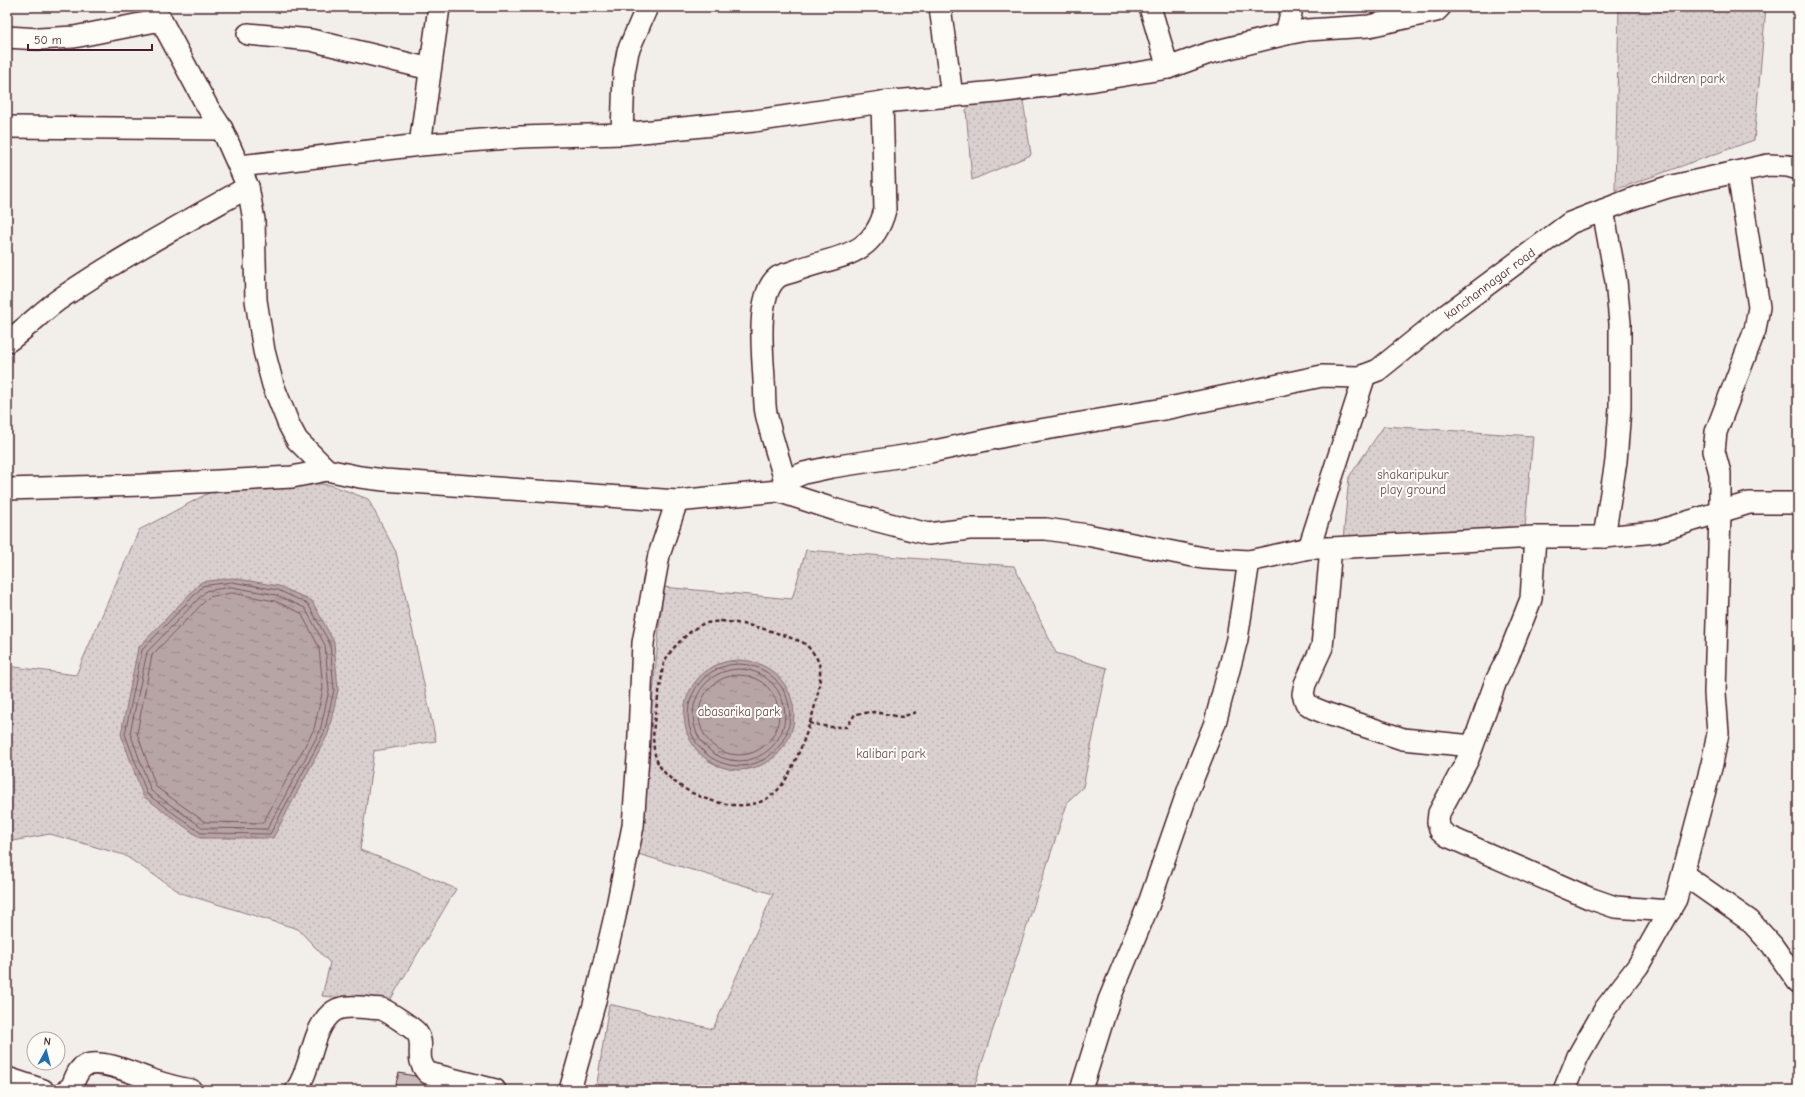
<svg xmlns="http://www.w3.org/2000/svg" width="1805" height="1097" font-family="'Comic Neue',sans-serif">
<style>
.park{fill:url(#park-dots);stroke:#92787d}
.water{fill:url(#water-ripples);stroke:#8b6f75}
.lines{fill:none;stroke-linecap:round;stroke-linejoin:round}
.shore{stroke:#76555c;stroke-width:1}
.building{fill:#c8bbbb;stroke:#4a1f2b}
.minor-casing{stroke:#4a1f2b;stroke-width:24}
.path{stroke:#4a1f2b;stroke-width:2.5;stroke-dasharray:4 3;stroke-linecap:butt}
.minor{stroke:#fdfcf7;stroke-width:21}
.labels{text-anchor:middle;stroke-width:4;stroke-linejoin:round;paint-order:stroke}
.park-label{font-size:13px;fill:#6e4b54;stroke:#fdfcf7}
.street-label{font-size:13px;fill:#4a1f2b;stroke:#fdfcf7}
</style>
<defs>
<pattern id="park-dots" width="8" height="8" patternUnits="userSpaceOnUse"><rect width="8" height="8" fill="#d9d0cf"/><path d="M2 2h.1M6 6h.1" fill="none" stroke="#bcb2b2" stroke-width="1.8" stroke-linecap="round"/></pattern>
<pattern id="water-ripples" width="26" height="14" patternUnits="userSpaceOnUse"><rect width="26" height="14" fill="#b7a5a6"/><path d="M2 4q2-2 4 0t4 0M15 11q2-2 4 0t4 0" fill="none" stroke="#978687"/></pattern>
</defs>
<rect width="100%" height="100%" fill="#f2efeb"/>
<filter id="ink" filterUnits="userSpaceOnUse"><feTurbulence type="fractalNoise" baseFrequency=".025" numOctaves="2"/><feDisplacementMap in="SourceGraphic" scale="8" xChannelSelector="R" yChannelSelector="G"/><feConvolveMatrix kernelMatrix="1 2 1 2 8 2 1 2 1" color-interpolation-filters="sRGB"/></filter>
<g filter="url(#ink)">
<g class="park">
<path d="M1619 7H1766L1754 140 1615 190Z"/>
<path d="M1022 93 1031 155 972 180 966 110 978 95Z"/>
<path d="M1384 426 1533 436 1525 527 1343 540 1349 477Z"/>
<path d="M250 471 272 480 331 485 368 499 396 552 436 741 374 751 360 850 413 870 456 889 389 1002 322 996 330 963 298 929 181 893 124 855 50 834 7 842V666L76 675 139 530Z"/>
<path d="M806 550 1014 566 1056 653 1107 668 1083 787 1068 801 973 1090H596L609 1004 713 1029 773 894 638 854 663 587 792 599Z"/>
</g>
<g class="water">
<path d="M232 578 279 586 312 601 334 642 338 690 328 734 273 838H200L143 796 121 734 138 648 201 582Z"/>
<circle cx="739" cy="715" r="55"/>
</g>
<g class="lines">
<g class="shore">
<path d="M232 582 278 590 308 604 330 644 334 690 324 733 270 834 201 833 147 794 125 734 142 650 203 586Z"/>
<path d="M232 587 276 595 305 608 325 645 329 690 320 731 267 829 203 828 151 791 130 733 147 652 206 591Z"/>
<path d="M232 593 275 601 301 613 319 647 323 689 314 729 263 823 205 822 156 787 137 733 152 655 209 597Z"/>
<circle cx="739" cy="715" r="51"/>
<circle cx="739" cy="715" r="46"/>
<circle cx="739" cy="715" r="40"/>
</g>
</g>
<path class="building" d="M399 1073 415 1076 425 1084 446 1090H394Z"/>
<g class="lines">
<g class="minor-casing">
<g id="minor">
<path d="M154 7 207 106 222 129 248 187 254 220 256 300 264 351 273 385 289 425 297 440 327 470 360 477 384 480 677 501 778 491 836 510 928 534 969 529H1046L1087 535 1203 558 1231 560 1249 561 1309 548H1331L1535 537H1604L1655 532 1749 503H1798"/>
<path d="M940 7 952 96"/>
<path d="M1150 7 1168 68"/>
<path d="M248 34 311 40 430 69"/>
<path d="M1286 34 1291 13V7"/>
<path d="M7 37 39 39 74 37 161 20"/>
<path d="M7 127 222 129"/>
<path d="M622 134 624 73 628 51 647 7"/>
<path d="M420 145 439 7"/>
<path d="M240 166 420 145 520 137 622 134 754 121 882 102 997 92 1095 80 1168 68 1209 53 1286 34 1307 30 1369 26 1436 11 1440 7"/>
<path d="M1603 210 1616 281 1620 323V408L1616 461 1604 537"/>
<path d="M7 342C27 328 44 309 64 296 123 256 186 222 248 187"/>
<path d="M785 481C779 459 771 436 766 413 764 403 765 391 764 380 763 355 755 294 778 277 783 274 790 273 795 271 834 255 872 260 885 210L882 102"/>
<path d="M7 489 142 485 292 477 327 470"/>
<path d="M778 491 785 481 804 473 832 467 930 452 1010 435 1164 409 1322 376 1358 377 1365 375"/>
<path d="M1535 537 1531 599 1508 657 1496 681 1468 759 1439 813 1438 822 1440 830 1447 836 1589 898 1615 907 1670 911"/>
<path id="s1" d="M1309 548 1365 375 1378 370 1445 316 1570 223 1637 197 1668 187 1768 165 1788 166 1798 169"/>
<path d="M1331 548 1322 647 1305 684 1303 694 1306 703 1313 708 1328 714 1403 739 1472 746"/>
<path d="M1683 874 1750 921 1772 945 1798 982"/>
<path d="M7 1078 43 1090"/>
<path d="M67 1090 71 1088C75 1080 77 1069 86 1065 103 1059 135 1074 152 1080 164 1084 178 1088 191 1090"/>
<path d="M296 1090C313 1067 311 1027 334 1011 343 1005 359 1007 370 1008 373 1009 378 1008 382 1009 389 1012 413 1028 417 1033 426 1046 413 1058 428 1073L495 1090"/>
<path d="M570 1090 594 1005 615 916 633 826 638 757 643 643 659 555 677 501"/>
<path d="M1081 1090 1109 1000 1148 906 1189 788 1215 723 1237 639 1249 561"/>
<path d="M1564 1090 1578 1056 1605 1009 1638 966 1676 899 1712 764 1718 733 1715 693 1720 512V473L1714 451 1716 432 1755 330 1759 307 1738 173"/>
</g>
</g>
<g class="path">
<path d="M721 621C748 624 767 629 791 638 795 640 802 641 805 644 809 647 816 656 818 661 827 680 805 740 796 759 790 773 783 787 771 796 741 819 677 795 659 765 647 744 657 704 661 682 662 675 662 667 665 661 669 650 692 628 703 624 709 622 716 622 721 621Z"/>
<path d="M809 723 829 727H847L855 714 874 712 901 717 917 712"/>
</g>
<use href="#minor" class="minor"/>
</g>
</g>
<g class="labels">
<g class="park-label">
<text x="1688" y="83">children park</text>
<text x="1413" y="479">shakaripukur<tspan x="1413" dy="15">play ground</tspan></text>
<text x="739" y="716">abasarika park</text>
<text x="891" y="758">kalibari park</text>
</g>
<g class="street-label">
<text dy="5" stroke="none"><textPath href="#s1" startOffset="337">kanchannagar road</textPath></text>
</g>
</g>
<rect width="1805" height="1097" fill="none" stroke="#fdfcf7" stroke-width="24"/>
<rect x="12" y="12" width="1781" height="1073" fill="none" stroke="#4a1f2b" stroke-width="1.5" filter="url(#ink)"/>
<g transform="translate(46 1051) rotate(7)"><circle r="19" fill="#fdfcf7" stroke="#b5a4a5"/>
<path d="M0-3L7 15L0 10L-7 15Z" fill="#1f6fb2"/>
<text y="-6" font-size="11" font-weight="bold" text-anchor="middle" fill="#4a1f2b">N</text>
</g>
<path d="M28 44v6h124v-6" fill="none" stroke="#4a1f2b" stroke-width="2"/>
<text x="34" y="44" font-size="12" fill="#4a1f2b" stroke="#fdfcf7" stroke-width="3" paint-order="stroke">50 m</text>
</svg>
